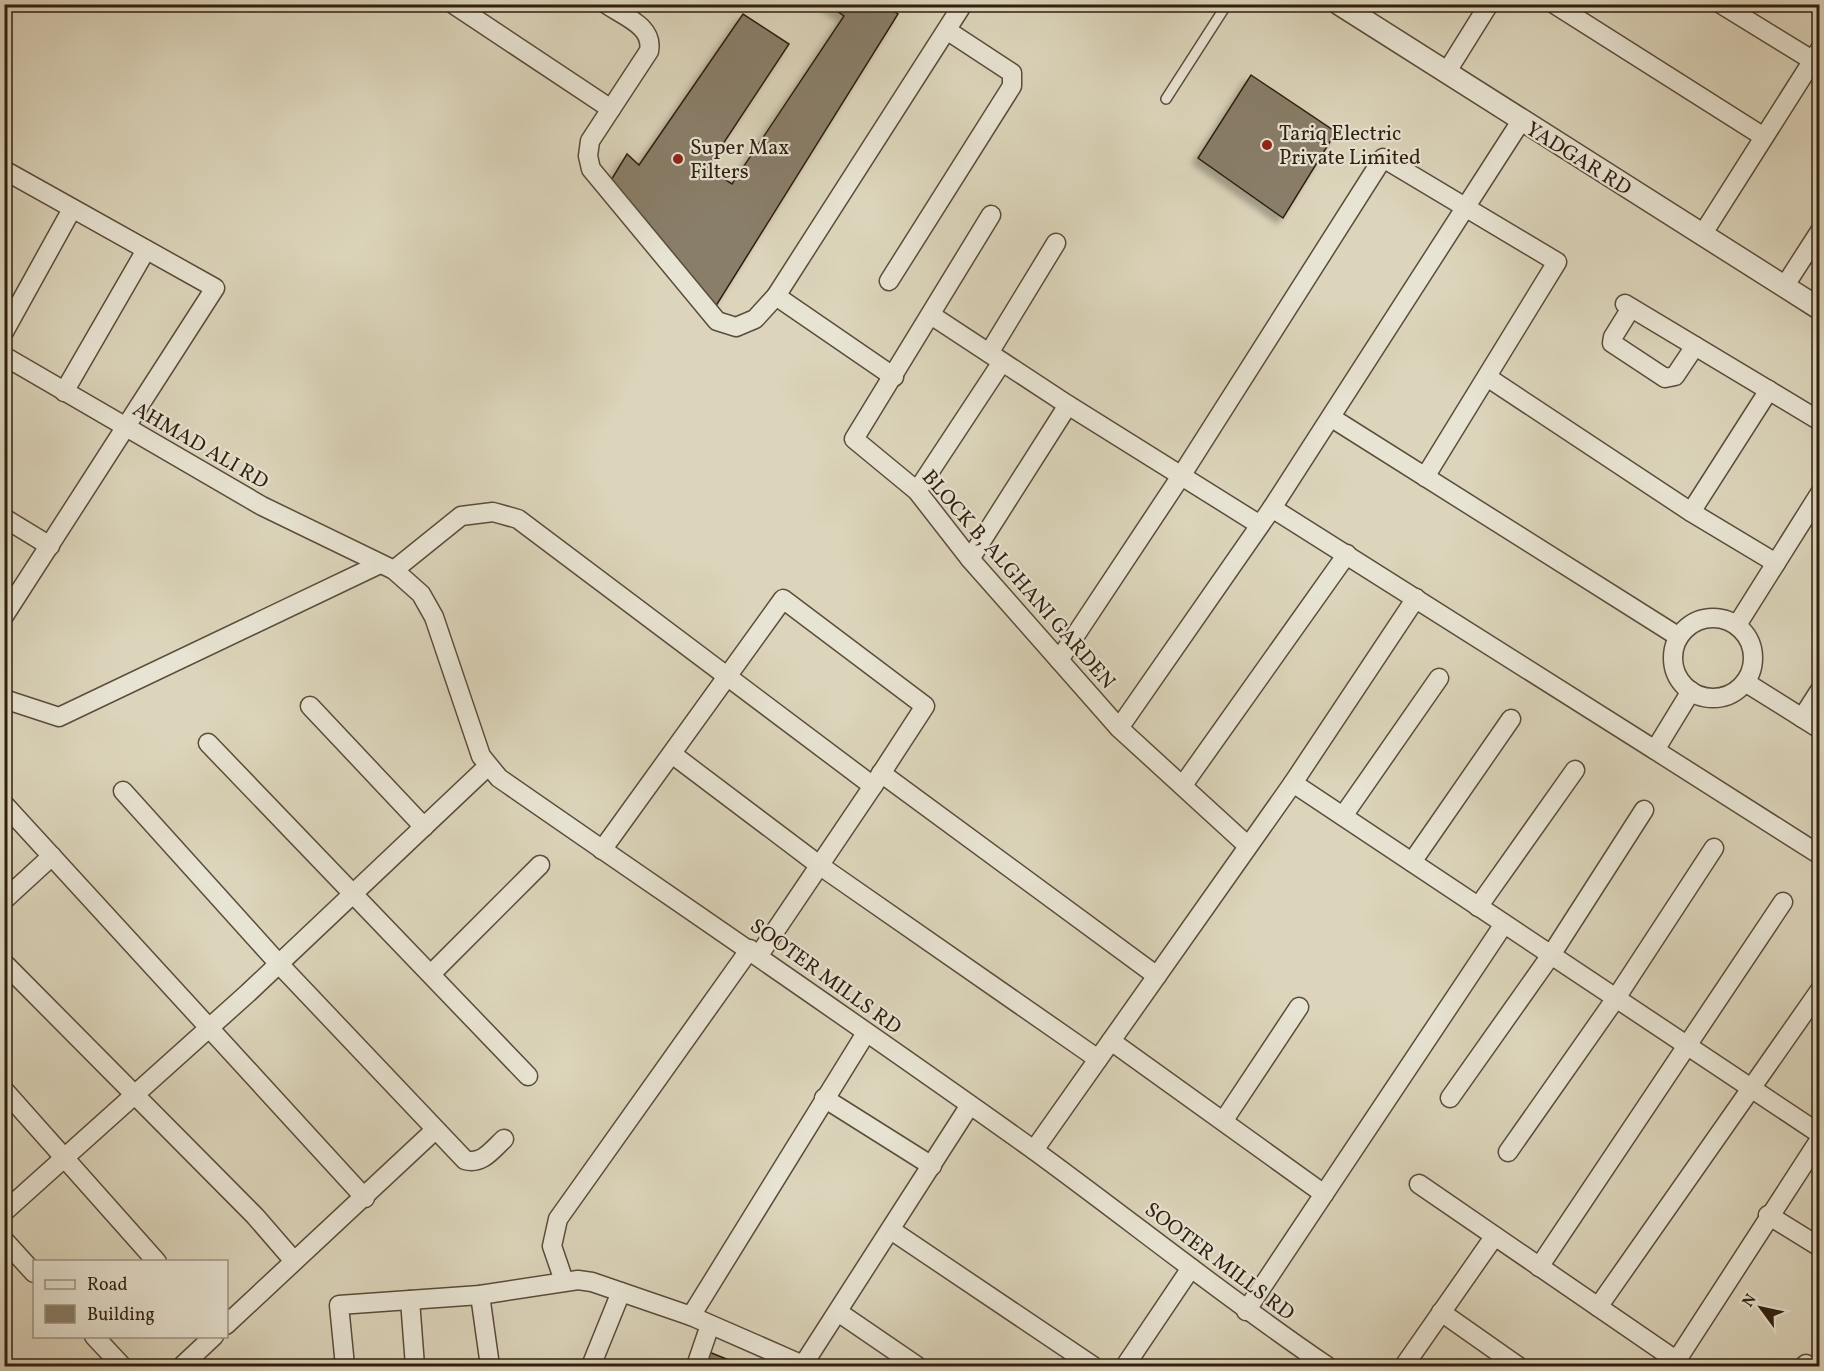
<svg xmlns="http://www.w3.org/2000/svg" width="1824" height="1371" font-family="Vollkorn,serif">
<style>
.building{fill:#897e69;stroke:#301f10;stroke-width:1.5;filter:url(#shadow)}
.lines{fill:none;stroke-linecap:round;stroke-linejoin:round}
.service-casing{stroke:#5b4c3b;stroke-width:12}
.minor-casing{stroke:#5b4c3b;stroke-width:21}
.tertiary-casing{stroke:#5b4c3b;stroke-width:24}
.service{stroke:#e8e4d3;stroke-width:9}
.minor{stroke:#e8e4d3;stroke-width:18}
.tertiary{stroke:#e8e4d3;stroke-width:21}
.poi-dot{fill:#8f2418;stroke:#e8e4d3;stroke-width:2}
.labels{text-anchor:middle;stroke-width:4.5;stroke-linejoin:round;paint-order:stroke}
.poi-label{font-size:21px;fill:#301f10;stroke:#e8e4d3;text-anchor:start}
.street-label{font-size:21px;fill:#301f10;stroke:#e8e4d3}
</style>
<defs>
<filter id="shadow"><feDropShadow dx="-5.5" dy="5.5" stdDeviation="3" flood-color="#0004"/></filter>
</defs>
<rect width="100%" height="100%" fill="#dcd5bb"/>
<filter id="stains"><feTurbulence type="fractalNoise" baseFrequency=".00333" numOctaves="4"/><feColorMatrix values="0 0 0 0 .2 0 0 0 0 .09 0 0 0 0 .02 0 0 0 .5 -.17"/></filter>
<radialGradient id="worn" r=".72"><stop offset=".6" stop-color="#630" stop-opacity="0"/><stop offset="1" stop-color="#630" stop-opacity=".3"/></radialGradient>
<g class="building">
<path d="M826 4H883L898 14 714 309 610 182 627 154 639 165 743 14 789 44 707 168 732 184 844 16Z"/>
<path d="M1251 75 1336 132 1283 218 1198 158Z"/>
<path d="M709 1352 744 1366H704Z"/>
</g>
<g class="lines">
<g class="service-casing">
<path id="service" d="M1166 99 1227 4"/>
</g>
<g class="minor-casing">
<g id="minor">
<path d="M453 4 611 109"/>
<path d="M606 4C623 16 654 26 649 51L590 141 588 156 591 169 717 321 736 327 755 319 776 296 963 4"/>
<path d="M1554 4 1764 137"/>
<path d="M1721 4 1812 60"/>
<path d="M1446 73 1489 4"/>
<path d="M4 170 215 288 4 616"/>
<path d="M991 215 854 439 917 491 970 559 1119 728 1248 846"/>
<path d="M1702 235 1820 49"/>
<path d="M889 281 1012 86V73L948 31"/>
<path d="M1784 287 1820 231"/>
<path d="M776 296 894 377"/>
<path d="M1625 304 1820 421"/>
<path d="M1631 308 1613 337 1612 343 1665 378 1675 376 1695 346"/>
<path d="M931 315 1068 405 1260 525"/>
<path d="M4 332 72 209"/>
<path d="M989 353 1056 243"/>
<path d="M4 356 262 506 394 570 421 594 434 617 481 756 499 778C676 901 855 1022 1031 1148 1130 1220 1225 1297 1327 1366"/>
<path d="M1487 377 1691 512 1776 563"/>
<path d="M64 392 146 250"/>
<path d="M1332 418 1679 637"/>
<path d="M917 491 1002 362"/>
<path d="M1272 508 1521 121"/>
<path d="M1691 512 1769 390"/>
<path d="M4 518 50 546"/>
<path d="M970 559 1068 405"/>
<path d="M394 570 461 516 493 512 518 519 873 786 759 955"/>
<circle cx="1713" cy="658" r="40"/>
<path d="M1737 625 1820 493"/>
<path d="M1059 660 1181 476 1383 158 1557 262 1425 477"/>
<path d="M1745 682 1820 729"/>
<path d="M1691 691 1655 750 1820 855"/>
<path d="M4 699 59 717 380 564"/>
<path d="M310 706 424 827"/>
<path d="M1802 718 1820 690"/>
<path d="M1119 728 1272 508 1655 750"/>
<path d="M208 743 528 1076"/>
<path d="M672 754 819 865 1098 1059"/>
<path d="M881 773 1157 976"/>
<path d="M1293 783 1820 1134"/>
<path d="M1183 785 1347 554"/>
<path d="M123 791 279 964 465 1160C482 1165 492 1150 504 1139"/>
<path d="M4 804 365 1198"/>
<path d="M1343 816 1439 678"/>
<path d="M602 850 783 599 925 706 873 786"/>
<path d="M1412 862 1511 719"/>
<path d="M4 900 52 856"/>
<path d="M1478 907 1575 770"/>
<path d="M4 963 255 1216 294 1261"/>
<path d="M431 974 540 865"/>
<path d="M1111 1041 1324 1194"/>
<path d="M4 1090 157 1262"/>
<path d="M824 1098 932 1166"/>
<path d="M1450 1098 1551 955 1644 810"/>
<path d="M1224 1120 1299 1007"/>
<path d="M1034 1150 1293 783 1416 598"/>
<path d="M1508 1152 1616 998 1714 848"/>
<path d="M1419 1184 1677 1361"/>
<path d="M4 1212 248 993 487 767"/>
<path d="M1768 1215 1820 1247"/>
<path d="M891 1230 1093 1366"/>
<path d="M4 1240 34 1273"/>
<path d="M1539 1267 1783 902"/>
<path d="M564 1281 552 1246 558 1219 750 949"/>
<path d="M480 1295 490 1366"/>
<path d="M410 1300 415 1366"/>
<path d="M1598 1307 1820 990"/>
<path d="M1246 1311 1504 924"/>
<path d="M838 1312 917 1366"/>
<path d="M1441 1312 1518 1366"/>
<path d="M691 1316 866 1033"/>
<path d="M226 1325 435 1130"/>
<path d="M94 1336 122 1366"/>
<path d="M182 1366 214 1336"/>
<path d="M345 1366 339 1305 480 1295 578 1280 592 1282 691 1316 803 1365 970 1105"/>
<path d="M591 1366 621 1292"/>
<path d="M696 1366 710 1325"/>
<path d="M1125 1366 1191 1268"/>
<path d="M1404 1366 1494 1237"/>
<path d="M1673 1366 1820 1139"/>
<path d="M1804 1366 1806 1364"/>
</g>
</g>
<g class="tertiary-casing">
<path id="tertiary" d="M1339 4 1820 309"/>
</g>
<use href="#service" class="service"/>
<use href="#minor" class="minor"/>
<use href="#tertiary" class="tertiary"/>
</g>
<g class="poi-dot">
<circle cx="1267" cy="145" r="6"/>
<circle cx="678" cy="159" r="6"/>
</g>
<g class="labels">
<g class="poi-label">
<text x="1279" y="140">Tariq Electric<tspan x="1279" dy="24">Private Limited</tspan></text>
<text x="690" y="154">Super Max<tspan x="690" dy="24">Filters</tspan></text>
</g>
<g class="street-label">
<text transform="translate(1579 158) rotate(32)" y="7">YADGAR RD</text>
<text transform="translate(201 445) rotate(30)" y="7">AHMAD ALI RD</text>
<text transform="translate(1019 579) rotate(49)" y="7">BLOCK B, ALGHANI GARDEN</text>
<text transform="translate(826 976) rotate(36)" y="7">SOOTER MILLS RD</text>
<text transform="translate(1220 1261) rotate(37)" y="7">SOOTER MILLS RD</text>
</g>
</g>
<rect width="1824" height="1371" fill="none" stroke="#dcd5bb" stroke-width="24"/>
<rect x="6" y="6" width="1812" height="1359" fill="none" stroke="#301f10" stroke-width="3"/>
<rect x="12" y="12" width="1800" height="1347" fill="none" stroke="#301f10" stroke-width="1.5"/>
<rect x="33" y="1260" width="195" height="78" fill="#e8e4d3" stroke="#9e9585" stroke-width="1.5"/>
<rect x="45" y="1280" width="30" height="9" fill="#e8e4d3" stroke="#9e9585" stroke-width="1.5"/>
<text x="87" y="1290" font-size="18" fill="#301f10">Road</text>
<rect x="45" y="1305" width="30" height="18" fill="#897e69" stroke="#9e9585" stroke-width="1.5"/>
<text x="87" y="1320" font-size="18" fill="#301f10">Building</text>
<g transform="translate(1761 1308) rotate(303)" stroke="#e8e4d3" stroke-width="4.5" paint-order="stroke">
<path d="M0-4.5L10 22L0 15L-10 22Z" fill="#301f10"/>
<text y="-9" font-size="16" font-weight="bold" text-anchor="middle" fill="#301f10">N</text>
</g>
<rect width="100%" height="100%" filter="url(#stains)"/>
<rect width="100%" height="100%" fill="url(#worn)"/>
</svg>
